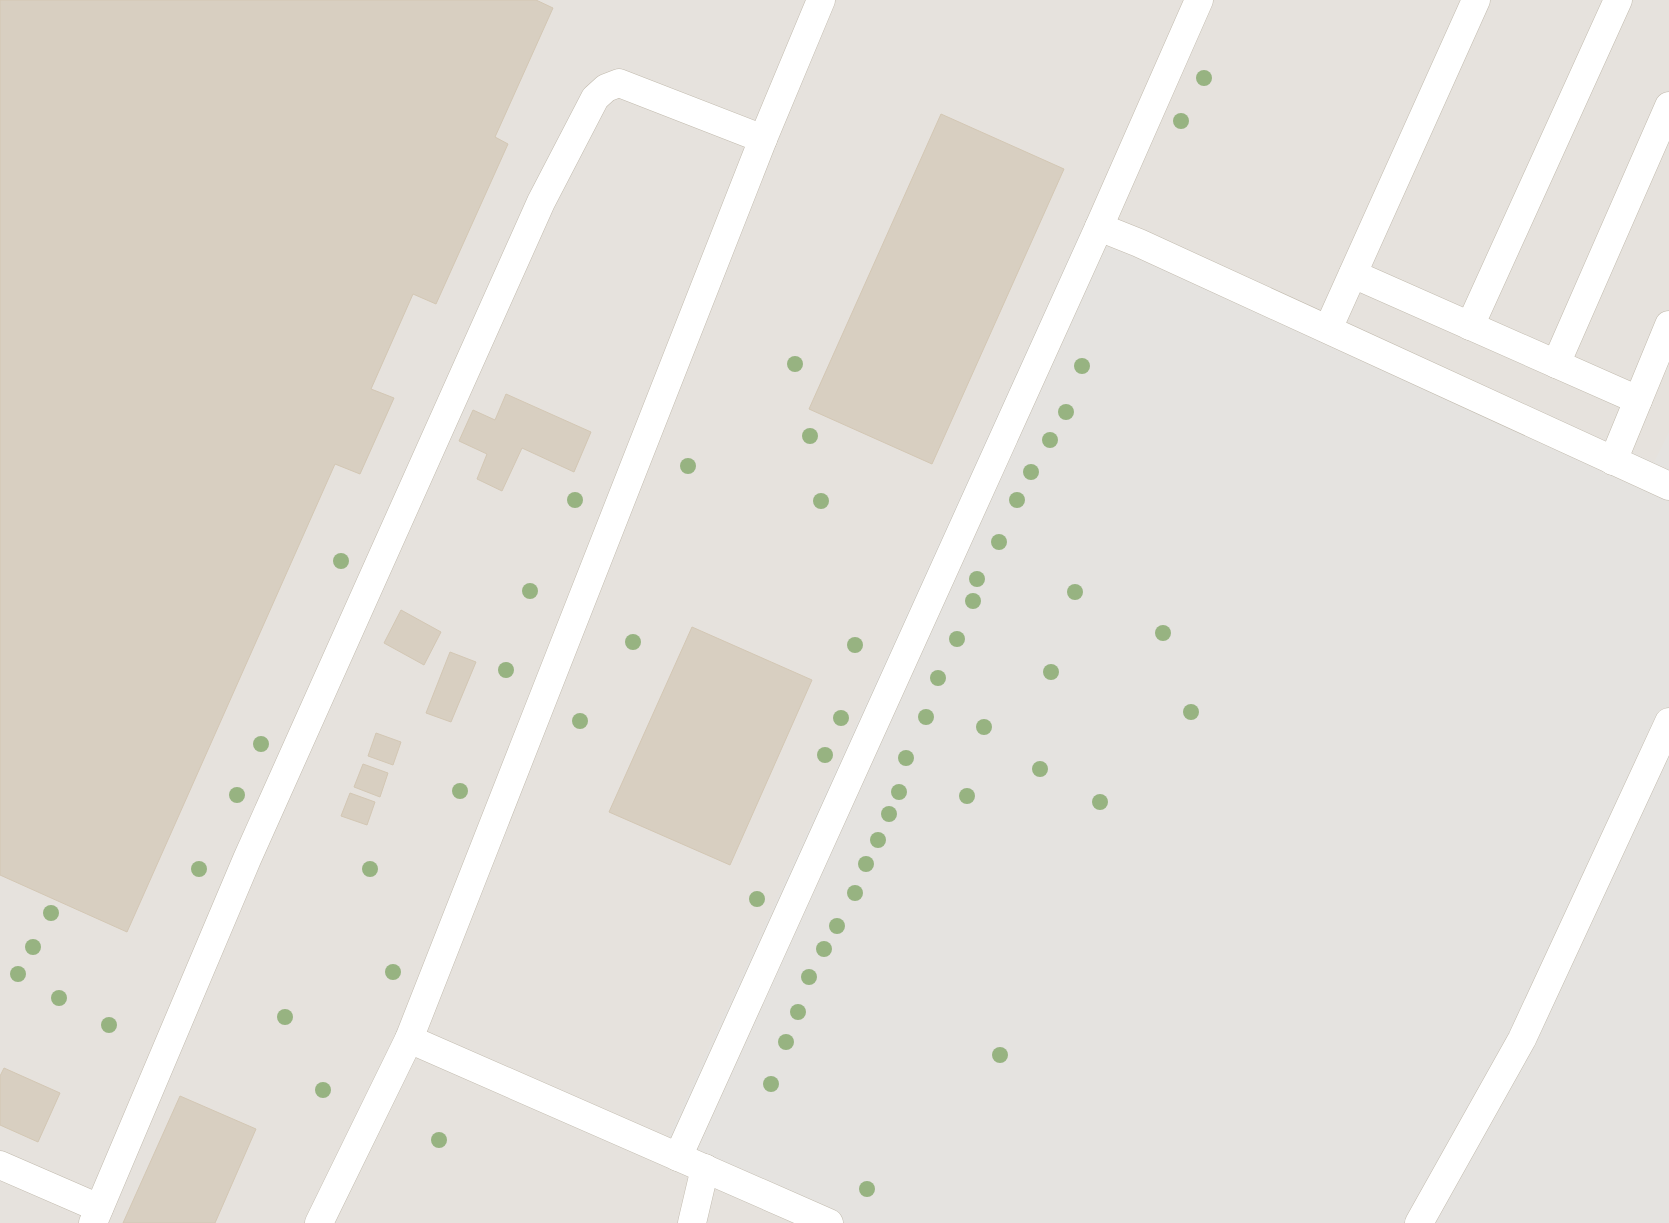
<svg xmlns="http://www.w3.org/2000/svg" width="1669" height="1223" font-family="Cabin,sans-serif">
<style>
.industrial{fill:#e6e2dd}
.parking{fill:#e5e3e0}
.building{fill:#d8cfc1;stroke:#d3c7b4}
.lines{fill:none;stroke-linecap:round;stroke-linejoin:round}
.minor-casing{stroke:#c2bbae;stroke-width:29}
.minor{stroke:#fff;stroke-width:28}
.tree{fill:#97b381}
</style>
<rect width="100%" height="100%" fill="#f6f3ec"/>
<rect class="industrial" x="0" y="0" width="1669" height="1223"/>
<path class="parking" d="M1088 215 1654 462 1669 432V1223H794L657 1162Z"/>
<g class="building">
<path d="M0 0H536L553 8 495 137 508 144 436 304 413 294 371 389 394 398 360 474 335 464 127 932 0 875Z"/>
<path d="M941 114 1064 169 932 464 809 409Z"/>
<path d="M506 394 591 432 574 472 522 448 502 491 477 479 487 454 459 441 473 410 495 420Z"/>
<path d="M401 610 441 632 424 665 384 643Z"/>
<path d="M692 627 812 680 730 865 609 812Z"/>
<path d="M450 652 476 662 451 722 426 713Z"/>
<path d="M376 733 401 742 393 765 368 756Z"/>
<path d="M363 764 388 773 380 797 354 787Z"/>
<path d="M350 793 375 802 367 825 341 816Z"/>
<path d="M4 1068 60 1093 38 1142 0 1125V1076Z"/>
<path d="M180 1096 256 1129 215 1223H123Z"/>
</g>
<g class="lines">
<g class="minor-casing">
<g id="minor">
<path d="M1099 227 1139 243 1669 486"/>
<path d="M1353 274 1638 400"/>
<path d="M1470 326 1618 0"/>
<path d="M1328 329 1476 0"/>
<path d="M1556 364 1669 106"/>
<path d="M1613 461 1669 325"/>
<path d="M409 1039 829 1223"/>
<path d="M678 1157 1099 227 1199 0"/>
<path d="M0 1165 99 1208"/>
<path d="M93 1223 247 859 541 202 595 98 606 88 619 83 763 139"/>
<path d="M319 1223 409 1039 763 139 821 0"/>
<path d="M692 1223 705 1168"/>
<path d="M1419 1223 1522 1039 1669 722"/>
</g>
</g>
<use href="#minor" class="minor"/>
</g>
<g class="tree">
<circle cx="1204" cy="78" r="8"/>
<circle cx="1181" cy="121" r="8"/>
<circle cx="795" cy="364" r="8"/>
<circle cx="1082" cy="366" r="8"/>
<circle cx="1066" cy="412" r="8"/>
<circle cx="810" cy="436" r="8"/>
<circle cx="1050" cy="440" r="8"/>
<circle cx="688" cy="466" r="8"/>
<circle cx="1031" cy="472" r="8"/>
<circle cx="575" cy="500" r="8"/>
<circle cx="1017" cy="500" r="8"/>
<circle cx="821" cy="501" r="8"/>
<circle cx="999" cy="542" r="8"/>
<circle cx="341" cy="561" r="8"/>
<circle cx="977" cy="579" r="8"/>
<circle cx="530" cy="591" r="8"/>
<circle cx="1075" cy="592" r="8"/>
<circle cx="973" cy="601" r="8"/>
<circle cx="1163" cy="633" r="8"/>
<circle cx="957" cy="639" r="8"/>
<circle cx="633" cy="642" r="8"/>
<circle cx="855" cy="645" r="8"/>
<circle cx="506" cy="670" r="8"/>
<circle cx="1051" cy="672" r="8"/>
<circle cx="938" cy="678" r="8"/>
<circle cx="1191" cy="712" r="8"/>
<circle cx="926" cy="717" r="8"/>
<circle cx="841" cy="718" r="8"/>
<circle cx="580" cy="721" r="8"/>
<circle cx="984" cy="727" r="8"/>
<circle cx="261" cy="744" r="8"/>
<circle cx="825" cy="755" r="8"/>
<circle cx="906" cy="758" r="8"/>
<circle cx="1040" cy="769" r="8"/>
<circle cx="460" cy="791" r="8"/>
<circle cx="899" cy="792" r="8"/>
<circle cx="237" cy="795" r="8"/>
<circle cx="967" cy="796" r="8"/>
<circle cx="1100" cy="802" r="8"/>
<circle cx="889" cy="814" r="8"/>
<circle cx="878" cy="840" r="8"/>
<circle cx="866" cy="864" r="8"/>
<circle cx="199" cy="869" r="8"/>
<circle cx="370" cy="869" r="8"/>
<circle cx="855" cy="893" r="8"/>
<circle cx="757" cy="899" r="8"/>
<circle cx="51" cy="913" r="8"/>
<circle cx="837" cy="926" r="8"/>
<circle cx="33" cy="947" r="8"/>
<circle cx="824" cy="949" r="8"/>
<circle cx="393" cy="972" r="8"/>
<circle cx="18" cy="974" r="8"/>
<circle cx="809" cy="977" r="8"/>
<circle cx="59" cy="998" r="8"/>
<circle cx="798" cy="1012" r="8"/>
<circle cx="285" cy="1017" r="8"/>
<circle cx="109" cy="1025" r="8"/>
<circle cx="786" cy="1042" r="8"/>
<circle cx="1000" cy="1055" r="8"/>
<circle cx="771" cy="1084" r="8"/>
<circle cx="323" cy="1090" r="8"/>
<circle cx="439" cy="1140" r="8"/>
<circle cx="867" cy="1189" r="8"/>
</g>
</svg>
